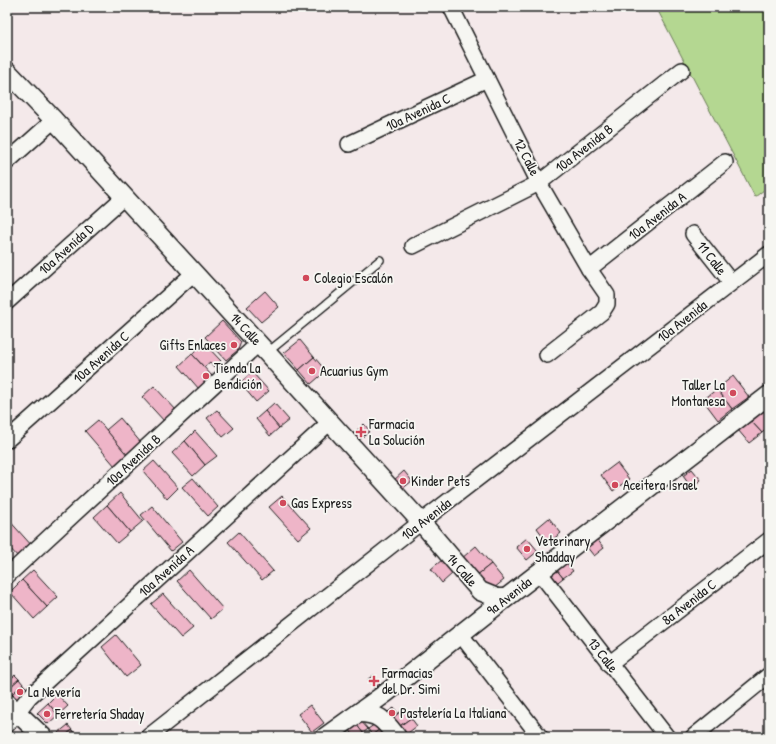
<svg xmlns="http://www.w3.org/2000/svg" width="776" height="744" font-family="'Patrick Hand',sans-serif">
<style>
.green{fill:#b4d791;stroke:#687a56}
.building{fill:#eeb5c8;stroke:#1c1c1c}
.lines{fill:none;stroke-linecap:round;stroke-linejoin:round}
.service-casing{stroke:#1c1c1c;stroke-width:10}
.minor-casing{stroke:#1c1c1c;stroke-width:18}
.tertiary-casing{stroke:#1c1c1c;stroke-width:21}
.service{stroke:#f6f6f2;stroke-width:7}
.minor{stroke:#f6f6f2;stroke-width:15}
.tertiary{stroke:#f6f6f2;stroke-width:18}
.poi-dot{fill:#d1495b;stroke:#f6f6f2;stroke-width:1.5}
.labels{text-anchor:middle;stroke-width:3.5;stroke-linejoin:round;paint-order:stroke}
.street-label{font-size:14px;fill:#1c1c1c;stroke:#f6f6f2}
.poi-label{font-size:14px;fill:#1c1c1c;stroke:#f6f6f2;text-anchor:start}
</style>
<rect width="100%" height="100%" fill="#f4e9ea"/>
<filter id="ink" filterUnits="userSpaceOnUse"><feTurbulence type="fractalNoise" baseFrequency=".025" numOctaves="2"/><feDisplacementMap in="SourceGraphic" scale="8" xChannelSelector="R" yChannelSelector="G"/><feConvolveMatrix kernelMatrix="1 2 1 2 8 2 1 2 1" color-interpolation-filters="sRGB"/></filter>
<g filter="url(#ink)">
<path class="green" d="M656 7H769V186L755 197Z"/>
<g class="building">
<path d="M265 291 279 307 261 322 247 307Z"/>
<path d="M222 321 241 342 238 350 226 360 205 337Z"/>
<path d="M300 340 314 357 299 370 284 353Z"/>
<path d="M204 343 221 361 214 367 210 362 204 367 192 354Z"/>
<path d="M192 354 213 377 199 389 179 366Z"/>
<path d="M314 357 326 371 311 384 299 370Z"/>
<path d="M252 372 269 391 256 402 240 383Z"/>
<path d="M733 376 749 397 732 409 717 389Z"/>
<path d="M154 386 177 411 165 422 142 397Z"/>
<path d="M717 389 732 409 718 420 703 400Z"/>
<path d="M274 403 289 420 279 428 265 411Z"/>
<path d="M763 409 769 415V427L762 433 750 420Z"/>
<path d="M217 410 234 428 223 437 207 418Z"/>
<path d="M265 411 279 428 270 436 256 419Z"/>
<path d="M120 418 142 444 128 456 106 430Z"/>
<path d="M98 420 128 456 115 466 85 431Z"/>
<path d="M750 420 762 433 749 443 738 430Z"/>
<path d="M364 424 370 431 359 440 353 434Z"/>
<path d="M195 431 217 456 205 465 185 441Z"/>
<path d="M185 441 205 465 193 476 172 453Z"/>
<path d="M154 461 178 488 167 499 143 471Z"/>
<path d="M617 463 629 479 613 491 601 475Z"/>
<path d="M692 469 701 480 691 487 683 476Z"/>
<path d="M404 471 412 481 401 490 393 481Z"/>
<path d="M193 478 218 507 208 516 182 487Z"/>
<path d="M120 493 143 521 130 532 107 505Z"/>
<path d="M282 496 311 528 298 539 269 507Z"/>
<path d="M107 505 130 532 117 543 94 517Z"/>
<path d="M152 506 182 542 171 551 141 515Z"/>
<path d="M7 518 33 547 20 559 7 545Z"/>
<path d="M549 518 561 533 548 543 537 528Z"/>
<path d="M239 532 273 571 262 580 228 542Z"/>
<path d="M527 538 538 551 527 560 516 547Z"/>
<path d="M596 538 604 548 594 556 586 546Z"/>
<path d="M476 546 491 564 476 576 461 559Z"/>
<path d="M442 560 453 573 442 583 431 569Z"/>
<path d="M565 561 573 571 563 578 556 569Z"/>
<path d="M491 564 504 580 489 592 476 576Z"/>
<path d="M556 569 563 578 554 585 547 576Z"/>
<path d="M33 570 58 597 47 607 22 580Z"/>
<path d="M189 570 223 609 211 619 177 581Z"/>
<path d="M22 580 47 607 34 619 10 592Z"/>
<path d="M163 594 193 628 181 638 151 604Z"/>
<path d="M116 635 141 665 126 677 102 647Z"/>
<path d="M15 675 19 679 8 689 7 682Z"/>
<path d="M374 675 380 684 374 688 368 679Z"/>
<path d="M19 679 23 684 12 694 8 689Z"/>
<path d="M23 684 28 689 17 699 12 694Z"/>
<path d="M57 694 68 706 58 715 48 703Z"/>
<path d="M48 703 58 715 48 724 37 713Z"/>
<path d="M310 705 324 723 312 732 298 714Z"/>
<path d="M394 708 398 714 391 719 386 713Z"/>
<path d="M404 709 411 718 397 728 391 719Z"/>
<path d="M411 718 417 726 404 736 397 728Z"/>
<path d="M360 720 368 729 363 733 356 724Z"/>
<path d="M378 722 383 727 372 735 368 729Z"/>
<path d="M356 724 363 733 358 737H355L349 729Z"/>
<path d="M68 725 72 730 64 737H62L58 733Z"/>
<path d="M383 727 387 733 381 737H374L372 735Z"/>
<path d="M72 730 77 736 76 737H64Z"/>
</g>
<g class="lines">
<g class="service-casing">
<path id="service" d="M268 352 380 260"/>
</g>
<g class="minor-casing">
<g id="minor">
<path d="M451 7 539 183 589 269 607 295V304L602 312 547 355"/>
<path d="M349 144 487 79"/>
<path d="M7 162 54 120"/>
<path d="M693 234 731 282"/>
<path d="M413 246 539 183 682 70"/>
<path d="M589 269 725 162"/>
<path d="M7 302 124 197"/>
<path d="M7 440 194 273"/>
<path d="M539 572 667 737"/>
<path d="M7 576 259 343"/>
<path d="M461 635 540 737"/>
<path d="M609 664 769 540"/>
<path d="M7 725 29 697 330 422"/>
<path d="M148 737 421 522 769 254"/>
<path d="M693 737 769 675"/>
</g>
</g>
<g class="tertiary-casing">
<g id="tertiary">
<path d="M7 71 54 120 267 353 421 522 480 591 497 598H506"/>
<path d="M7 703 43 737"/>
<path d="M359 713C380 713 385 722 397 737"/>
<path d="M325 737 386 693 506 598 769 395"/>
</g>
</g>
<use href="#service" class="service"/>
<use href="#minor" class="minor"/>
<use href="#tertiary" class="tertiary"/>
</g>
</g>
<g class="poi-dot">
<circle cx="306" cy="278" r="4"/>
<circle cx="234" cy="345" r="4"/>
<circle cx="312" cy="371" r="4"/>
<circle cx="206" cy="376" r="4"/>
<circle cx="733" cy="393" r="4"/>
<path d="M359 426h4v4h4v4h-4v4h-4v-4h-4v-4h4z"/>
<circle cx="403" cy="481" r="4"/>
<circle cx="615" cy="485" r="4"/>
<circle cx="283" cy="503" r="4"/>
<circle cx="527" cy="549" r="4"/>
<path d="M372 675h4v4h4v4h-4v4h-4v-4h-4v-4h4z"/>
<circle cx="20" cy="692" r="4"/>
<circle cx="392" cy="713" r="4"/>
<circle cx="47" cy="714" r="4"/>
</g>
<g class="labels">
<g class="street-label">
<text transform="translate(418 112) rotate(-25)" y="5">10a Avenida C</text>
<text transform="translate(584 148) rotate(-38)" y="5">10a Avenida B</text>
<text transform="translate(527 157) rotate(63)" y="5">12 Calle</text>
<text transform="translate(657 216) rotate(-38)" y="5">10a Avenida A</text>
<text transform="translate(66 249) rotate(-42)" y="5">10a Avenida D</text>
<text transform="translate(712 258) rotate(52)" y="5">11 Calle</text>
<text transform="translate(682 321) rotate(-38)" y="5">10a Avenida</text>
<text transform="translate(246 329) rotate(47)" y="5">14 Calle</text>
<text transform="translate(101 357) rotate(-42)" y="5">10a Avenida C</text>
<text transform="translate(133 460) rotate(-43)" y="5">10a Avenida B</text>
<text transform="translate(426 519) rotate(-38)" y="5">10a Avenida</text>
<text transform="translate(462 570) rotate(49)" y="5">14 Calle</text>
<text transform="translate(166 571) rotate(-42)" y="5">10a Avenida A</text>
<text transform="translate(509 596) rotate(-38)" y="5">9a Avenida</text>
<text transform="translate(689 602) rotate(-38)" y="5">8a Avenida C</text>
<text transform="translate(603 655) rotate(52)" y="5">13 Calle</text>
</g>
<g class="poi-label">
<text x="314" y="283">Colegio Escalón</text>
<text x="226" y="350" text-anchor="end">Gifts Enlaces</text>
<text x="214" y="373">Tienda La<tspan x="214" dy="16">Bendición</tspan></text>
<text x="320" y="376">Acuarius Gym</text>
<text x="725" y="390" text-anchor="end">Taller La<tspan x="725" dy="16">Montanesa</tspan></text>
<text x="369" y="429">Farmacia<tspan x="369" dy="16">La Solución</tspan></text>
<text x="411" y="486">Kinder Pets</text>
<text x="623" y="490">Aceitera Israel</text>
<text x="291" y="508">Gas Express</text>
<text x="535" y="546">Veterinary<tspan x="535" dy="16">Shadday</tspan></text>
<text x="382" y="678">Farmacias<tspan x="382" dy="16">del Dr. Simi</tspan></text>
<text x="28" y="697">La Nevería</text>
<text x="400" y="718">Pastelería La Italiana</text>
<text x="55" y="719">Ferretería Shaday</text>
</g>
</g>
<rect width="776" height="744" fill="none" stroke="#f6f6f2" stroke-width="24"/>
<rect x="12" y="12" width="752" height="720" fill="none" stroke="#1c1c1c" stroke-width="1.5" filter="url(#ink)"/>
</svg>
